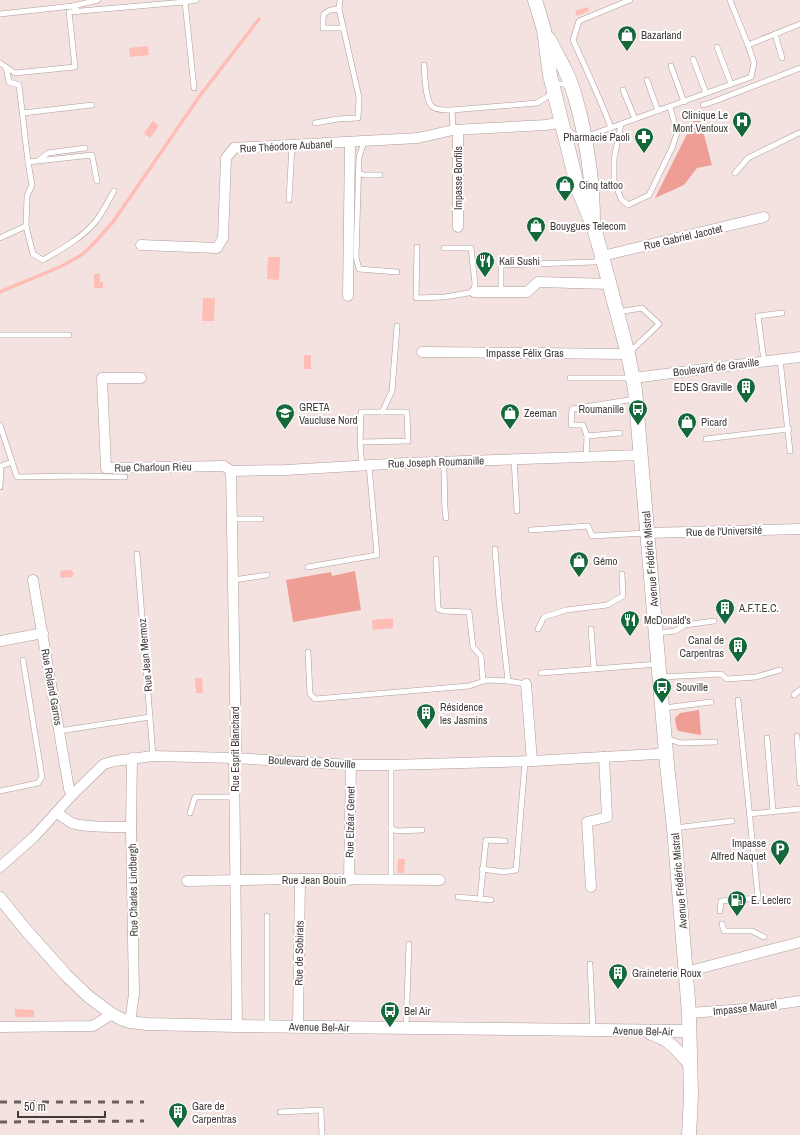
<svg xmlns="http://www.w3.org/2000/svg" width="800" height="1135" font-family="'Archivo Narrow',sans-serif">
<style>
.green{fill:#ee9e94}
.water{fill:#febeb5}
.lines{fill:none;stroke-linecap:round;stroke-linejoin:round}
.stream{stroke:#febeb5;stroke-width:3.5}
.service-casing{stroke:#ad9c9a;stroke-width:6}
.minor-casing{stroke:#ad9c9a;stroke-width:11}
.tertiary-casing{stroke:#ad9c9a;stroke-width:13}
.secondary-casing{stroke:#ad9c9a;stroke-width:15}
.service{stroke:#fff;stroke-width:5}
.minor{stroke:#fff;stroke-width:10}
.tertiary{stroke:#fff;stroke-width:12}
.secondary{stroke:#fff;stroke-width:14}
.rail{stroke:#685f5e;stroke-width:3;stroke-dasharray:7 7;stroke-linecap:butt}
.labels{text-anchor:middle;stroke-width:4;stroke-linejoin:round;paint-order:stroke}
.poi-label{font-size:11px;fill:#423b3a;stroke:#fff;text-anchor:start}
.street-label{font-size:11px;fill:#423b3a;stroke:#fff}
</style>
<rect width="100%" height="100%" fill="#f4e2e0"/>
<g class="green">
<path d="M698 112 712 165 697 168 684 185 655 198Z"/>
<path d="M355 571 361 610 293 622 286 580 331 572 332 576Z"/>
<path d="M699 710 701 735 678 731 676 726 675 718 680 713Z"/>
</g>
<g class="water">
<path d="M588 7 589 11 577 16 575 11Z"/>
<path d="M148 46 149 55 130 57 129 48Z"/>
<path d="M153 121 159 126 150 138 144 133Z"/>
<path d="M268 257H280L279 280 267 279Z"/>
<path d="M94 274H100V282H103V288H94Z"/>
<path d="M203 298H215L214 321H202Z"/>
<rect x="304" y="355" width="7" height="14"/>
<path d="M71 570 74 573 72 577 61 578 60 571Z"/>
<path d="M393 618V628L373 630 372 620Z"/>
<path d="M195 678H202L203 693H196Z"/>
<path d="M398 859H405L404 873H397Z"/>
<path d="M15 1009 34 1010V1017H15Z"/>
</g>
<g class="lines">
<path class="stream" d="M0 292 62 266 83 254 96 241 113 222 199 97 259 19"/>
<g class="service-casing">
<g id="service">
<path d="M730 0 748 45"/>
<path d="M73 6 98 0"/>
<path d="M339 9 330 10 324 14 323 19V28H343"/>
<path d="M0 14 73 6 78 11"/>
<path d="M775 34 782 58"/>
<path d="M717 47 731 84"/>
<path d="M693 59 706 93"/>
<path d="M0 63 15 73 75 67 69 12 185 2"/>
<path d="M424 65C425 75 425 102 433 107 439 111 446 110 452 110"/>
<path d="M671 66 684 102"/>
<path d="M647 80 658 111"/>
<path d="M194 88 185 2 196 0"/>
<path d="M623 90 635 119"/>
<path d="M703 105 715 101 800 68"/>
<path d="M23 113 92 105"/>
<path d="M315 123 338 119 358 118 359 97 339 9 340 0"/>
<path d="M621 124 614 159V180L621 199 628 205 649 195 672 148 677 133 670 107"/>
<path d="M611 128C600 98 586 69 573 40L579 21 630 0"/>
<path d="M453 130 452 110 537 103 547 97 559 84H564L569 87"/>
<path d="M568 130C573 135 578 138 585 137L751 77 754 63 748 45 800 24"/>
<path d="M364 142 359 157 356 257 359 269 397 272"/>
<path d="M39 160 48 153 85 148"/>
<path d="M28 162 92 155 97 181"/>
<path d="M359 173 364 175H380"/>
<path d="M735 173 748 158 799 133"/>
<path d="M289 200 292 145"/>
<path d="M26 226 33 254 43 260C62 249 82 238 96 221 103 212 108 201 114 191"/>
<path d="M0 238 26 226 27 196 32 185 28 162 19 85 9 82 6 67"/>
<path d="M417 247 416 298 445 297 474 292 475 283 471 248H444"/>
<path d="M501 292V265L595 262 601 256"/>
<path d="M618 312 642 308 659 324 629 353"/>
<path d="M0 335H69"/>
<path d="M780 359 790 451"/>
<path d="M764 361 758 316 782 313"/>
<path d="M570 378H632"/>
<path d="M382 412 392 391 397 326"/>
<path d="M0 425 17 477 77 476 125 477"/>
<path d="M587 436 583 425H571L572 409 635 399"/>
<path d="M706 439 789 429"/>
<path d="M360 442 408 441 407 412H361L360 442 362 466"/>
<path d="M586 457 587 436 620 433"/>
<path d="M514 459 517 511"/>
<path d="M443 462C446 480 443 499 446 518"/>
<path d="M0 487 1 466 12 462"/>
<path d="M232 519H261"/>
<path d="M531 530 588 526 592 536 646 533"/>
<path d="M495 549 499 600 508 681 526 684"/>
<path d="M137 554 153 756"/>
<path d="M436 559 438 609 443 611 469 612 473 647 481 656 483 681"/>
<path d="M308 567 377 555 369 465"/>
<path d="M233 580 267 575"/>
<path d="M538 629 544 617 566 610 607 605 623 596 622 574"/>
<path d="M591 629 594 669"/>
<path d="M657 633 675 631 685 625 714 621"/>
<path d="M308 652 310 694 315 699 469 686 487 680 508 681"/>
<path d="M541 673 658 664"/>
<path d="M661 677 721 674 727 679 756 677 780 670"/>
<path d="M794 695 800 690"/>
<path d="M664 708 711 702"/>
<path d="M59 731 150 717"/>
<path d="M797 736 800 783"/>
<path d="M666 738 680 743 715 742"/>
<path d="M767 738 773 811"/>
<path d="M391 765V880"/>
<path d="M0 791 38 783 42 777 23 660"/>
<path d="M190 813 195 797H235"/>
<path d="M749 814 800 809"/>
<path d="M391 828 397 831 422 830"/>
<path d="M675 828 732 821"/>
<path d="M482 869 504 872 516 870 525 762"/>
<path d="M458 897 491 900"/>
<path d="M480 899 486 840 505 841"/>
<path d="M720 911 721 901 758 898 738 700"/>
<path d="M722 924 724 931H752L764 937"/>
<path d="M590 964 593 1029"/>
<path d="M267 1027V916"/>
<path d="M406 1027 409 944"/>
<path d="M280 1112 321 1110 322 1135"/>
</g>
</g>
<g class="minor-casing">
<g id="minor">
<path d="M458 227V130"/>
<path d="M141 245 217 248 223 238 226 158 234 148 418 138 453 130 546 125 563 122"/>
<path d="M602 256 764 217"/>
<path d="M474 292H527L538 282 609 284"/>
<path d="M348 296 350 143"/>
<path d="M422 352 628 354"/>
<path d="M141 378H102L106 468 224 466 231 471"/>
<path d="M633 378 800 357"/>
<path d="M231 471 236 750 234 758 237 1026"/>
<path d="M231 471 286 470 406 463 641 455"/>
<path d="M647 533 800 529"/>
<path d="M33 580 69 789 72 795"/>
<path d="M0 641 43 633"/>
<path d="M526 684 532 761"/>
<path d="M57 813C62 816 66 820 72 823 87 828 115 827 131 827"/>
<path d="M0 867 34 837 72 795 104 764 115 761 153 756 234 758 351 765H391L532 761 657 754 666 752"/>
<path d="M349 880 351 765"/>
<path d="M187 881 300 879 440 880"/>
<path d="M591 887 587 822 607 817 604 757"/>
<path d="M686 972 800 942"/>
<path d="M689 1013 745 1009 800 1001"/>
<path d="M130 1022 134 994 131 827 132 758"/>
<path d="M0 1027 93 1026 112 1014"/>
<path d="M298 1027 300 879"/>
</g>
</g>
<g class="tertiary-casing">
<g id="tertiary">
<path d="M0 898 25 929 66 975 89 997 112 1014 121 1019 130 1022 146 1024 237 1026 689 1031"/>
<path d="M651 1034C669 1039 678 1051 690 1065"/>
</g>
</g>
<g class="secondary-casing">
<g id="secondary">
<path d="M535 0 544 30 550 75 578 189 594 228 602 256 628 354 635 389 667 765 674 828 689 1013 691 1096 689 1135"/>
<path d="M549 39C554 50 561 61 566 72 573 86 576 100 580 115 588 150 593 185 593 221"/>
</g>
</g>
<use href="#service" class="service"/>
<use href="#minor" class="minor"/>
<use href="#tertiary" class="tertiary"/>
<use href="#secondary" class="secondary"/>
<g class="rail">
<path d="M0 1102H144"/>
<path d="M0 1122 144 1121"/>
</g>
</g>
<defs>
<g id="shop-pin" transform="scale(1)"><path d="M0 17L-7.5 6A9.5 9.5 0 1 1 7.5 6Z" fill="#156839" stroke="#fff"/><path d="M-5-2.5h2.3a2.7 3.5 0 0 1 5.4 0H5L5.5 6h-11ZM-1.5-2.5h3a1.5 2.3 0 0 0-3 0Z" fill="#fff"/></g>
<g id="hospital-pin" transform="scale(1)"><path d="M0 17L-7.5 6A9.5 9.5 0 1 1 7.5 6Z" fill="#156839" stroke="#fff"/><path d="M-5-5h3v3.5h4V-5h3V5h-3V1.5h-4V5h-3Z" fill="#fff"/></g>
<g id="pharmacy-pin" transform="scale(1)"><path d="M0 17L-7.5 6A9.5 9.5 0 1 1 7.5 6Z" fill="#156839" stroke="#fff"/><path d="M-2-6h4v4h4v4h-4v4h-4v-4h-4v-4h4Z" fill="#fff"/></g>
<g id="restaurant-pin" transform="scale(1)"><path d="M0 17L-7.5 6A9.5 9.5 0 1 1 7.5 6Z" fill="#156839" stroke="#fff"/><path d="M-5-6h1v4h1v-4h1v4h1v-4h1v5L-1.5 .5V6h-2V.5L-5-1ZM5-6V6H3V1.5H1.5Q1.5-4 5-6Z" fill="#fff"/></g>
<g id="building-pin" transform="scale(1)"><path d="M0 17L-7.5 6A9.5 9.5 0 1 1 7.5 6Z" fill="#156839" stroke="#fff"/><path d="M-4-6H4V6H1V3H-1V6H-4ZM-2.5-4.3h1.7v1.8h-1.7ZM.8-4.3h1.7v1.8H.8ZM-2.5-1h1.7V.8h-1.7ZM.8-1h1.7V.8H.8Z" fill="#fff"/></g>
<g id="bus-pin" transform="scale(1)"><path d="M0 17L-7.5 6A9.5 9.5 0 1 1 7.5 6Z" fill="#156839" stroke="#fff"/><path d="M-5-6H5V4H4V6H2V4H-2V6H-4V4H-5ZM-3.5-4V0h7V-4ZM-3.5 1.2v1.5H-2V1.2ZM2 1.2v1.5H3.5V1.2Z" fill="#fff"/></g>
<g id="university-pin" transform="scale(1)"><path d="M0 17L-7.5 6A9.5 9.5 0 1 1 7.5 6Z" fill="#156839" stroke="#fff"/><path d="M0-5L7-2L0 1L-7-2ZM-4 1L0 2.5L4 1V4Q0 6-4 4Z" fill="#fff"/></g>
<g id="parking-pin" transform="scale(1)"><path d="M0 17L-7.5 6A9.5 9.5 0 1 1 7.5 6Z" fill="#156839" stroke="#fff"/><path d="M-3.5-5.5H1a3.5 3.5 0 0 1 0 7H-1V5.5H-3.5ZM-1-3.4V-.6H.8a1.4 1.4 0 0 0 0-2.8Z" fill="#fff"/></g>
<g id="fuel-pin" transform="scale(1)"><path d="M0 17L-7.5 6A9.5 9.5 0 1 1 7.5 6Z" fill="#156839" stroke="#fff"/><path d="M-5.5-6h7V0h2V4h1.3V-2.5L3-4.5l.8-.8L6-3V5H2.5V1h-1V6h-7ZM-4.2-4.7v3.2H.2V-4.7Z" fill="#fff"/></g>
</defs>
<g fill-rule="evenodd">
<use href="#shop-pin" x="627" y="35"/>
<use href="#hospital-pin" x="742" y="121"/>
<use href="#pharmacy-pin" x="644" y="137"/>
<use href="#shop-pin" x="565" y="185"/>
<use href="#shop-pin" x="536" y="226"/>
<use href="#restaurant-pin" x="485" y="261"/>
<use href="#building-pin" x="746" y="387"/>
<use href="#bus-pin" x="638" y="409"/>
<use href="#university-pin" x="285" y="413"/>
<use href="#shop-pin" x="510" y="413"/>
<use href="#shop-pin" x="687" y="422"/>
<use href="#shop-pin" x="579" y="561"/>
<use href="#building-pin" x="725" y="608"/>
<use href="#restaurant-pin" x="630" y="620"/>
<use href="#building-pin" x="738" y="646"/>
<use href="#bus-pin" x="662" y="687"/>
<use href="#building-pin" x="426" y="713"/>
<use href="#parking-pin" x="780" y="849"/>
<use href="#fuel-pin" x="737" y="900"/>
<use href="#building-pin" x="618" y="973"/>
<use href="#bus-pin" x="390" y="1011"/>
<use href="#building-pin" x="178" y="1112"/>
</g>
<g class="labels">
<g class="poi-label">
<text x="641" y="39">Bazarland</text>
<text x="728" y="119" text-anchor="end">Clinique Le<tspan x="728" dy="13">Mont Ventoux</tspan></text>
<text x="630" y="141" text-anchor="end">Pharmacie Paoli</text>
<text x="579" y="189">Cinq tattoo</text>
<text x="550" y="230">Bouygues Telecom</text>
<text x="499" y="265">Kali Sushi</text>
<text x="732" y="391" text-anchor="end">EDES Graville</text>
<text x="299" y="411">GRETA<tspan x="299" dy="13">Vaucluse Nord</tspan></text>
<text x="624" y="413" text-anchor="end">Roumanille</text>
<text x="524" y="417">Zeeman</text>
<text x="701" y="426">Picard</text>
<text x="593" y="565">Gémo</text>
<text x="739" y="612">A.F.T.E.C.</text>
<text x="644" y="624">McDonald's</text>
<text x="724" y="644" text-anchor="end">Canal de<tspan x="724" dy="13">Carpentras</tspan></text>
<text x="676" y="691">Souville</text>
<text x="440" y="711">Résidence<tspan x="440" dy="13">les Jasmins</tspan></text>
<text x="766" y="847" text-anchor="end">Impasse<tspan x="766" dy="13">Alfred Naquet</tspan></text>
<text x="751" y="904">E. Leclerc</text>
<text x="632" y="977">Graineterie Roux</text>
<text x="404" y="1015">Bel Air</text>
<text x="192" y="1110">Gare de<tspan x="192" dy="13">Carpentras</tspan></text>
</g>
<g class="street-label">
<text transform="translate(286 146) rotate(-3)" y="4">Rue Théodore Aubanel</text>
<text transform="translate(458 178) rotate(-90)" y="4">Impasse Bonfils</text>
<text transform="translate(683 237) rotate(-13)" y="4">Rue Gabriel Jacotet</text>
<text x="525" y="357">Impasse Félix Gras</text>
<text transform="translate(716 367) rotate(-7)" y="4">Boulevard de Graville</text>
<text transform="translate(436 462) rotate(-2)" y="4">Rue Joseph Roumanille</text>
<text transform="translate(153 467) rotate(-1)" y="4">Rue Charloun Rieu</text>
<text transform="translate(724 531) rotate(-2)" y="4">Rue de l'Université</text>
<text transform="translate(650 559) rotate(-95)" y="4">Avenue Frédéric Mistral</text>
<text transform="translate(145 655) rotate(-95)" y="4">Rue Jean Mermoz</text>
<text transform="translate(52 687) rotate(80)" y="4">Rue Roland Garros</text>
<text transform="translate(235 749) rotate(-90)" y="4">Rue Esprit Blanchard</text>
<text transform="translate(312 762) rotate(3)" y="4">Boulevard de Souville</text>
<text transform="translate(350 822) rotate(-89)" y="4">Rue Elzéar Genet</text>
<text x="314" y="884">Rue Jean Bouin</text>
<text transform="translate(679 881) rotate(-95)" y="4">Avenue Frédéric Mistral</text>
<text transform="translate(133 890) rotate(-91)" y="4">Rue Charles Lindbergh</text>
<text transform="translate(299 953) rotate(-89)" y="4">Rue de Sobirats</text>
<text transform="translate(745 1008) rotate(-6)" y="4">Impasse Maurel</text>
<text transform="translate(319 1027) rotate(1)" y="4">Avenue Bel-Air</text>
<text transform="translate(643 1031) rotate(1)" y="4">Avenue Bel-Air</text>
</g>
</g>
<path d="M18 1111v6h87v-6" fill="none" stroke="#423b3a" stroke-width="2"/>
<text x="24" y="1111" font-size="12" fill="#423b3a" stroke="#ffffff" stroke-width="3" paint-order="stroke">50 m</text>
</svg>
